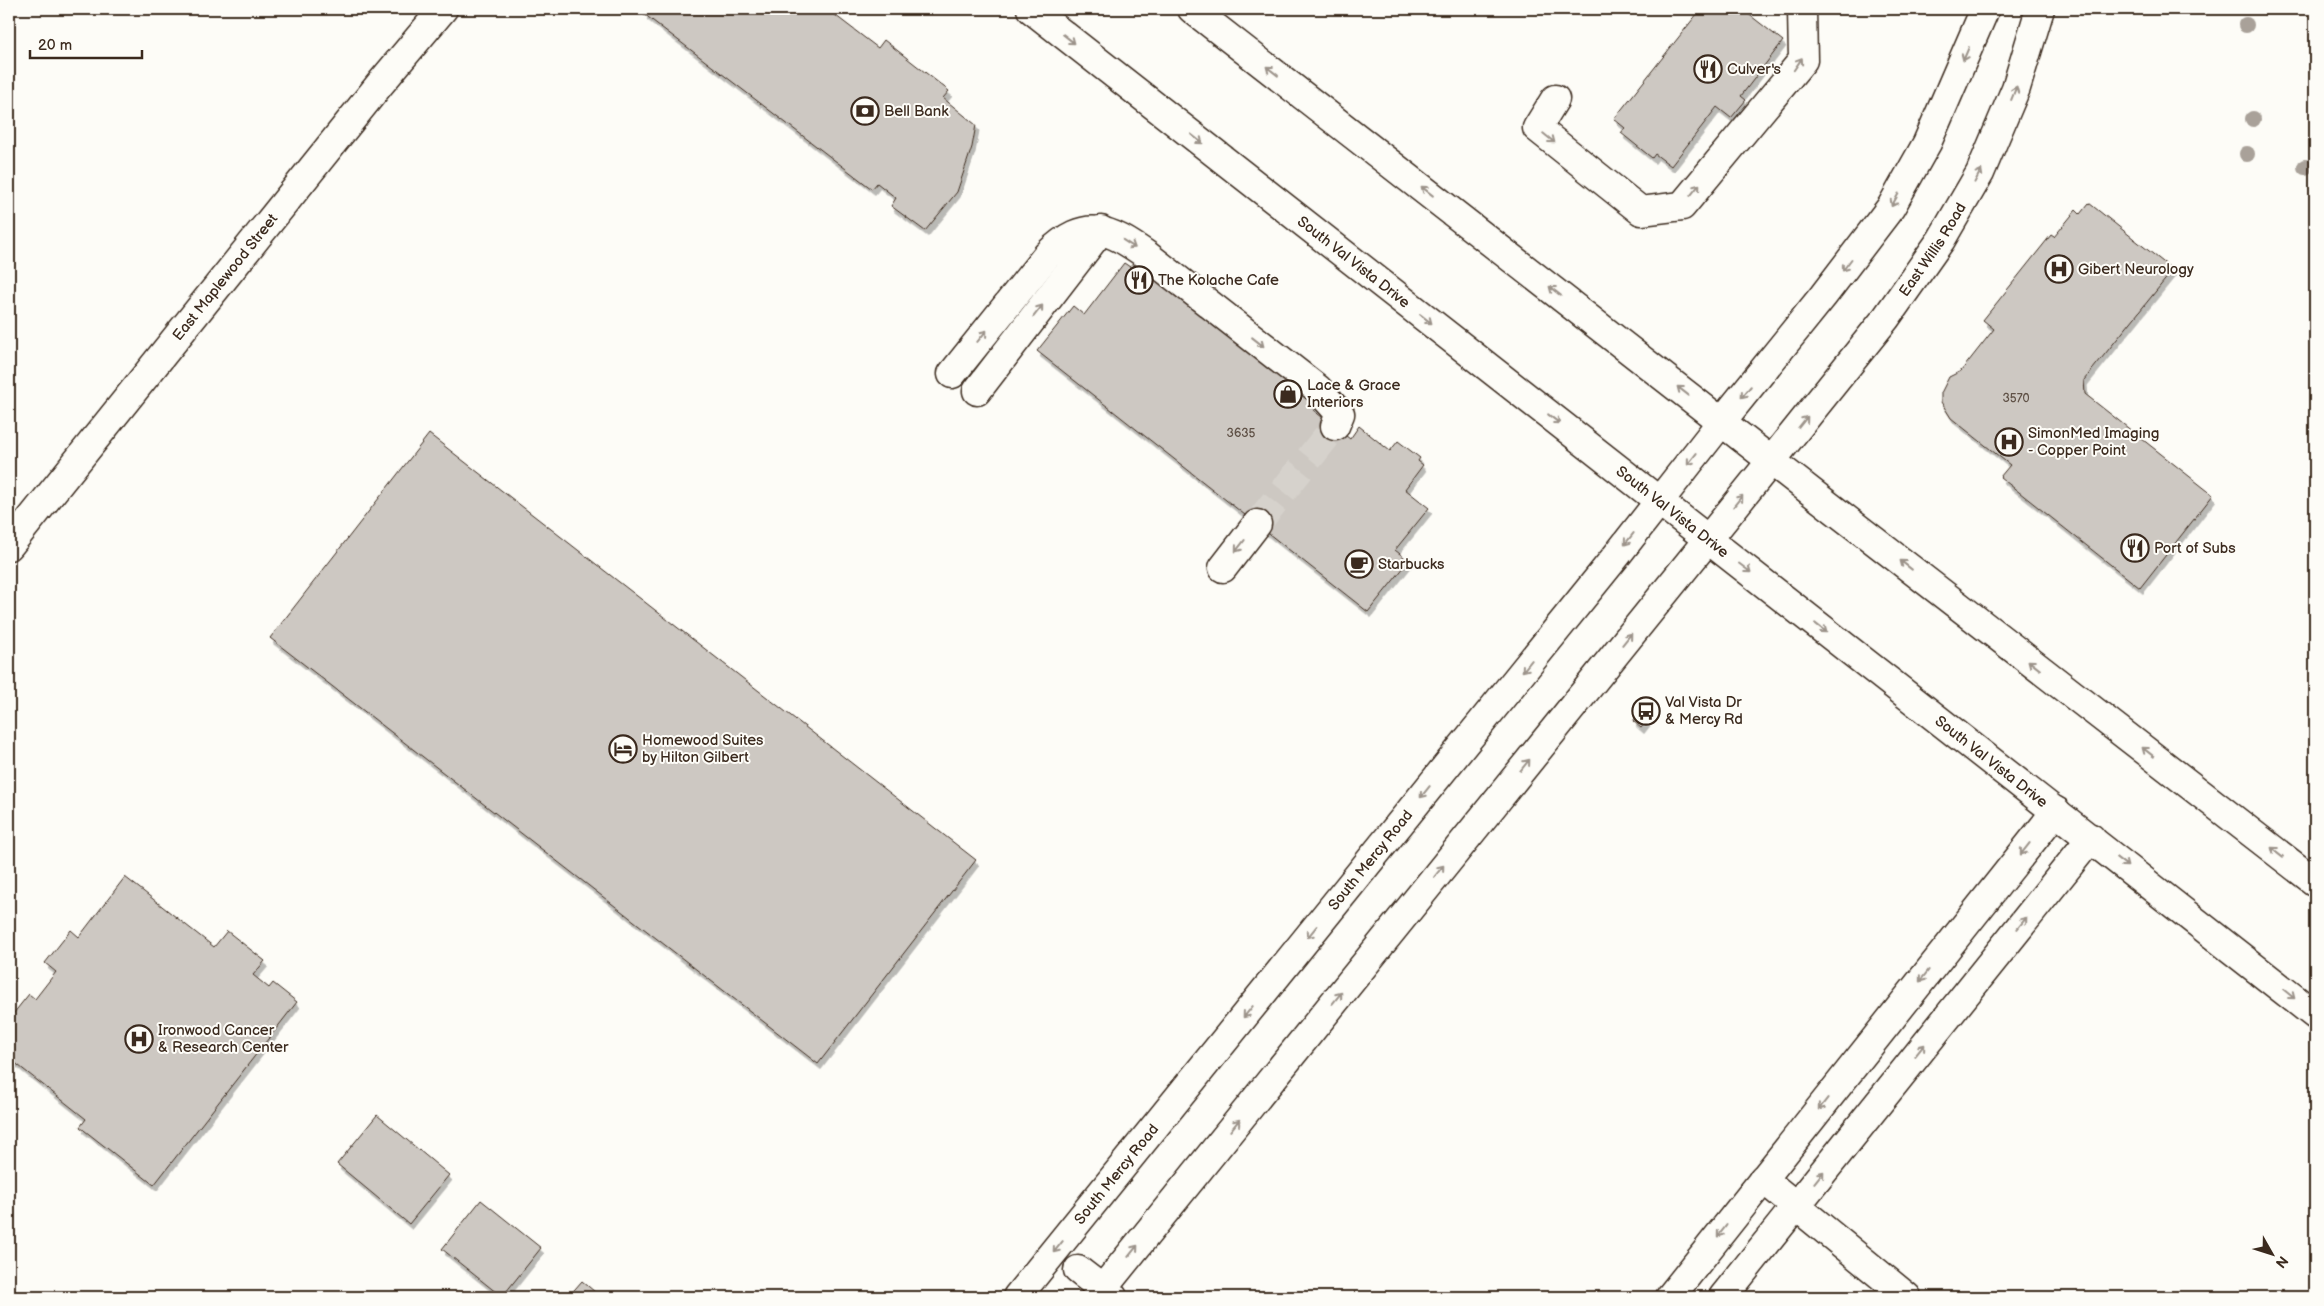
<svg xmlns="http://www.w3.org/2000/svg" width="2324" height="1306" font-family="'Balsamiq Sans',sans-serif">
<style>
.building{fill:#cdc8c2;stroke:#3b2a1e;filter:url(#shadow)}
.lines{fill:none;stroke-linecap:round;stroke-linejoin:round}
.minor-tunnel{stroke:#d6d2cc;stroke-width:28;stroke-dasharray:28 14;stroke-linecap:butt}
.minor-casing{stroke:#3b2a1e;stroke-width:31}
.major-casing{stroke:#3b2a1e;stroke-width:31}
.minor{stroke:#fdfcf7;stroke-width:28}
.major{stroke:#fdfcf7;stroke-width:28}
.tree{fill:#a9a199}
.oneway{stroke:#9c938a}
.labels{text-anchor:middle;stroke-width:4;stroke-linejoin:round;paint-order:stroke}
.number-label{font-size:12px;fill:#605247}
.poi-label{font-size:15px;fill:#3b2a1e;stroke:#fdfcf7;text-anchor:start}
.street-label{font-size:15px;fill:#3b2a1e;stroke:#fdfcf7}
</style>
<defs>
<filter id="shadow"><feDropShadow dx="3" dy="5.5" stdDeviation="0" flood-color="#0004"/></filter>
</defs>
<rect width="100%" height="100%" fill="#fdfcf7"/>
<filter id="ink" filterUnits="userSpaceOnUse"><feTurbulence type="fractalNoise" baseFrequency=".02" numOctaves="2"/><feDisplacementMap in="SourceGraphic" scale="10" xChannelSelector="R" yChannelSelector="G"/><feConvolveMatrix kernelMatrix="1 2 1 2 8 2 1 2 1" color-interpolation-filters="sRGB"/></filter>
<g filter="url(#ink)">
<g class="building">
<path d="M647 9H827L878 48 884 40 949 91 943 98 976 125 972 147 957 192 925 231 891 206 896 198 877 183 872 189 644 14Z"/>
<path d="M1701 9H1742L1783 41 1741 96 1746 100 1731 118 1717 107 1671 166 1655 154 1652 158 1621 133 1625 128 1614 119Z"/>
<path d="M2089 203 2173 270 2084 380 2085 394 2213 495 2140 588 2000 477 2010 465 1951 418 1941 402V393L1949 377 1961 371 1994 329 1983 320 2051 235 2054 237 2076 210 2080 214Z"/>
<path d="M1140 255 1322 400 1313 410 1350 439 1359 426 1390 451 1398 441 1420 458 1418 461 1423 465 1405 489 1429 508 1395 550 1409 561 1368 612 1037 351 1073 306 1084 315 1124 263 1130 267Z"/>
<path d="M429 434 976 860 818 1064 270 638Z"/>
<path d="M1647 704 1655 710 1641 728 1633 721Z"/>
<path d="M125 877 214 947 227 931 265 961 253 975 269 988 273 983 297 1002 154 1185 80 1127 86 1119 9 1058V1019L29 994 35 999 56 972 45 963 71 930 79 937Z"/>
<path d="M377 1115 449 1175 409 1224 337 1164Z"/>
<path d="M481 1200 541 1248 502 1297 442 1249Z"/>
<path d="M582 1281 601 1297H568Z"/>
</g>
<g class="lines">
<path class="minor-tunnel" d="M1257 524 1335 426"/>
<g class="minor-casing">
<g id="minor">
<path d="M1555 99 1537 128 1641 211 1682 206 1803 60 1802 9"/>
<path d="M952 374 1048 254C1086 217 1108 228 1148 256L1318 389 1340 414 1335 426"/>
<path d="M977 391 1101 230"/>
<path d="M1722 421 1823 296 1891 207 1927 143 1985 9"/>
<path id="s1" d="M1772 460 1886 318 1941 240 1980 173 2016 88 2040 9"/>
<path id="s2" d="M9 546 380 84 443 9"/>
<path d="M1223 568 1257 524"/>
<path d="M1763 1179 1907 1297"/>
<path d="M1078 1270 1113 1297"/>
<path d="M1670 1297 2056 811"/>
<path d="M1723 1297 2091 838"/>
</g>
</g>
<g class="major-casing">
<g id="major">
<path id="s3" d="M1031 9 2315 1015"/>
<path d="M1192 9 1810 491 2315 882"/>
<path id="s4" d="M1017 1297 1617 555 1722 421"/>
<path d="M1096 1297 1772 460"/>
</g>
</g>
<use href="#minor" class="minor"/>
<use href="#major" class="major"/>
</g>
<g class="tree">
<circle cx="2246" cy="25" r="8"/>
<circle cx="2253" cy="119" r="8"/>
<circle cx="2247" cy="154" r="8"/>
<circle cx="2305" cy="167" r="8"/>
</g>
<defs><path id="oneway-shaft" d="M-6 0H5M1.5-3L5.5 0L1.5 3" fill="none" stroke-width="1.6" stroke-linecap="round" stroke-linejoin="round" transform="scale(1.25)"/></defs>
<g class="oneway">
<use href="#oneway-shaft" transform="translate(1069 39) rotate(38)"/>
<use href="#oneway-shaft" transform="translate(1966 54) rotate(113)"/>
<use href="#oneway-shaft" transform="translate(1798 64) rotate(-56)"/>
<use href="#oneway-shaft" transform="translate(1272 71) rotate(-142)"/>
<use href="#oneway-shaft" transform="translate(2014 93) rotate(-68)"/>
<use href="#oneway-shaft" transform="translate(1549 138) rotate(39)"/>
<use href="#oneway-shaft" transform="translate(1197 139) rotate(38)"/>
<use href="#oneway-shaft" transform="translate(1978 176) rotate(-62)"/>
<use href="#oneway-shaft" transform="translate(1695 190) rotate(-51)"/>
<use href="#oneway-shaft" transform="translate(1427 191) rotate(-142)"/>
<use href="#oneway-shaft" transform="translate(1895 200) rotate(119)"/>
<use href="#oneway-shaft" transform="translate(1129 244) rotate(33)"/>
<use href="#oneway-shaft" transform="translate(1847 265) rotate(127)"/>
<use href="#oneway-shaft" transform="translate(1555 291) rotate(-142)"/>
<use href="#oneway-shaft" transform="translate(1038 311) rotate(-52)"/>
<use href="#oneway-shaft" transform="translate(1426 319) rotate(38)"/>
<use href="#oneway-shaft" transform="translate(982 336) rotate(-51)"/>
<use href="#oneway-shaft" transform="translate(1258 342) rotate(38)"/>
<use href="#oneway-shaft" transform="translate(1683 391) rotate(-142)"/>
<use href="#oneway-shaft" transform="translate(1746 392) rotate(130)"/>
<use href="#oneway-shaft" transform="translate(1554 419) rotate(38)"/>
<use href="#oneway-shaft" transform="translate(1803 422) rotate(-51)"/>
<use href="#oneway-shaft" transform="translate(1692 459) rotate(128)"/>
<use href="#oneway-shaft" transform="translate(1738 501) rotate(-51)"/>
<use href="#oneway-shaft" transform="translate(1629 539) rotate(128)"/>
<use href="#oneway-shaft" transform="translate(1240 546) rotate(128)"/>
<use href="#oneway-shaft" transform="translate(1906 565) rotate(-142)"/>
<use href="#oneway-shaft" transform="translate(1745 568) rotate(37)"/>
<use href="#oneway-shaft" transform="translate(1821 628) rotate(38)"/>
<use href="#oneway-shaft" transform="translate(1627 639) rotate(-51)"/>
<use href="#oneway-shaft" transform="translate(2034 665) rotate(-142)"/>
<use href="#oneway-shaft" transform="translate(1527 666) rotate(129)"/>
<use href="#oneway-shaft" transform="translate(2148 752) rotate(-142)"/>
<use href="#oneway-shaft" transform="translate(1525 765) rotate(-51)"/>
<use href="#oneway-shaft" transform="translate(1425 792) rotate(129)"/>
<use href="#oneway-shaft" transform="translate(2025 849) rotate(128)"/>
<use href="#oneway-shaft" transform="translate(2277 852) rotate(-142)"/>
<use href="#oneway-shaft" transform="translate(2122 862) rotate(38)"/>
<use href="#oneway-shaft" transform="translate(1439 871) rotate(-51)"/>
<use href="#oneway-shaft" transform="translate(2022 923) rotate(-51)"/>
<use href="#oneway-shaft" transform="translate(1312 932) rotate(129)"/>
<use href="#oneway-shaft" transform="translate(1924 976) rotate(128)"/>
<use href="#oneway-shaft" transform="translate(2289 994) rotate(39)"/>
<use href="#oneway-shaft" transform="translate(1337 998) rotate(-51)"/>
<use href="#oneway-shaft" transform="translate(1248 1012) rotate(129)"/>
<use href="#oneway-shaft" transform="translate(1920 1050) rotate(-51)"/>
<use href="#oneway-shaft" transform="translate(1823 1104) rotate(128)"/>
<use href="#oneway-shaft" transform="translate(1235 1125) rotate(-51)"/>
<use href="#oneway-shaft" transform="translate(1819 1177) rotate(-51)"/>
<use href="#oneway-shaft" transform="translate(1722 1231) rotate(128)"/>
<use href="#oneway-shaft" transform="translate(1058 1247) rotate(129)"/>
<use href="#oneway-shaft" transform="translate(1133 1251) rotate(-51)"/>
</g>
</g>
<defs>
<g id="restaurant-ring" transform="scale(1.4375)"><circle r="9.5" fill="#fdfcf7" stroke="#3b2a1e" stroke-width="1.5"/><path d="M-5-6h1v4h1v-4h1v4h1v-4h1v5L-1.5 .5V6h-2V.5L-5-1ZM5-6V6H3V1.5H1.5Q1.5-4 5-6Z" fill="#3b2a1e"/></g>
<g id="bank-ring" transform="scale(1.4375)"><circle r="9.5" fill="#fdfcf7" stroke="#3b2a1e" stroke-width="1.5"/><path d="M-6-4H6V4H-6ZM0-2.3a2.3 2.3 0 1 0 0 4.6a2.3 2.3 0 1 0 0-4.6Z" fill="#3b2a1e"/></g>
<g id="hospital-ring" transform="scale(1.4375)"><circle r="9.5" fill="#fdfcf7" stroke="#3b2a1e" stroke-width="1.5"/><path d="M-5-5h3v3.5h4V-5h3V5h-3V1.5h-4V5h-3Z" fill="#3b2a1e"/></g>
<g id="shop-ring" transform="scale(1.4375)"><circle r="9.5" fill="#fdfcf7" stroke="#3b2a1e" stroke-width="1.5"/><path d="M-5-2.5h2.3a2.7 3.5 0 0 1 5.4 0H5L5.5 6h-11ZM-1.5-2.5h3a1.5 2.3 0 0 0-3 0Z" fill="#3b2a1e"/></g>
<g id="cafe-ring" transform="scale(1.4375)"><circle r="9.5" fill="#fdfcf7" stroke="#3b2a1e" stroke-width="1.5"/><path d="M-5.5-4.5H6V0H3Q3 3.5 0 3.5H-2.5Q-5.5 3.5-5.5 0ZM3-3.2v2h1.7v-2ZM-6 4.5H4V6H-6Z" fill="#3b2a1e"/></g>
<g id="bus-ring" transform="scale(1.4375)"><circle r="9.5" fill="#fdfcf7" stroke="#3b2a1e" stroke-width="1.5"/><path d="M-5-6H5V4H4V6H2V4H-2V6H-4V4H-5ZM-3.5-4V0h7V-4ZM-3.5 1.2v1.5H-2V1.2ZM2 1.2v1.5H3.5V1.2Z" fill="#3b2a1e"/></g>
<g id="hotel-ring" transform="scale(1.4375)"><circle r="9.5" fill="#fdfcf7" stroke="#3b2a1e" stroke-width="1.5"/><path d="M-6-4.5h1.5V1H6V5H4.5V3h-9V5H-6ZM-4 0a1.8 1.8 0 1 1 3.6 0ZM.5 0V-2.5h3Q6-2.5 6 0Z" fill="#3b2a1e"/></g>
</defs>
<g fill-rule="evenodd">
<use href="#restaurant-ring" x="1708" y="69"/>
<use href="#bank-ring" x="865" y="111"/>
<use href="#hospital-ring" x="2059" y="269"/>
<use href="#restaurant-ring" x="1139" y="280"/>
<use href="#shop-ring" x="1288" y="394"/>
<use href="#hospital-ring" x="2009" y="442"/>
<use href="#restaurant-ring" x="2135" y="548"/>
<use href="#cafe-ring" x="1359" y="564"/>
<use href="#bus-ring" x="1646" y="711"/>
<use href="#hotel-ring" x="623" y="749"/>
<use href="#hospital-ring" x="139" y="1039"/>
</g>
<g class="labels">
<g class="number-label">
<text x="2016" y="402">3570</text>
<text x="1241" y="437">3635</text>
</g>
<g class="poi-label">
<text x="1727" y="74">Culver's</text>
<text x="884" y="116">Bell Bank</text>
<text x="2078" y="274">Gibert Neurology</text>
<text x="1158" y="285">The Kolache Cafe</text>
<text x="1307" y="390">Lace &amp; Grace<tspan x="1307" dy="17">Interiors</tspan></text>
<text x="2028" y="438">SimonMed Imaging<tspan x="2028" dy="17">- Copper Point</tspan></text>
<text x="2154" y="553">Port of Subs</text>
<text x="1378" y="569">Starbucks</text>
<text x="1665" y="707">Val Vista Dr<tspan x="1665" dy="17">&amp; Mercy Rd</tspan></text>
<text x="642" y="745">Homewood Suites<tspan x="642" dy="17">by Hilton Gilbert</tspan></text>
<text x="158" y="1035">Ironwood Cancer<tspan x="158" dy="17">&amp; Research Center</tspan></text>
</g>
<g class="street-label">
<text dy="5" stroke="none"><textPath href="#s1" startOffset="265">East Willis Road</textPath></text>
<text dy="5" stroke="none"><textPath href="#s3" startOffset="410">South Val Vista Drive</textPath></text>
<text dy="5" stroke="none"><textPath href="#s2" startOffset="345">East Maplewood Street</textPath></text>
<text dy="5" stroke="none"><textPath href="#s3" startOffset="815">South Val Vista Drive</textPath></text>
<text dy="5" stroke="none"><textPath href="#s3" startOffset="1220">South Val Vista Drive</textPath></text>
<text dy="5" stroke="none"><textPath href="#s4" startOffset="562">South Mercy Road</textPath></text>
<text dy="5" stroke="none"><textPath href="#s4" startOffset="158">South Mercy Road</textPath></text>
</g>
</g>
<rect width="2324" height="1306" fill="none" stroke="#fdfcf7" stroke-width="30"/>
<rect x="15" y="15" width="2294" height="1276" fill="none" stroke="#3b2a1e" stroke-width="2" filter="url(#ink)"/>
<g transform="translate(2272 1254) rotate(129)" stroke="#fdfcf7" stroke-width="4" paint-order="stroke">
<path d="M0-4L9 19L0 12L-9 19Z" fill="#3b2a1e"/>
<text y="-8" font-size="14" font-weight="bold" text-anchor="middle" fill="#3b2a1e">N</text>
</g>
<path d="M30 50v8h112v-8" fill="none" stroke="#3b2a1e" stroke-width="2.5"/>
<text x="38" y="50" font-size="15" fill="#3b2a1e" stroke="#fdfcf7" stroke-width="4" paint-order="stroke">20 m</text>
</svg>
